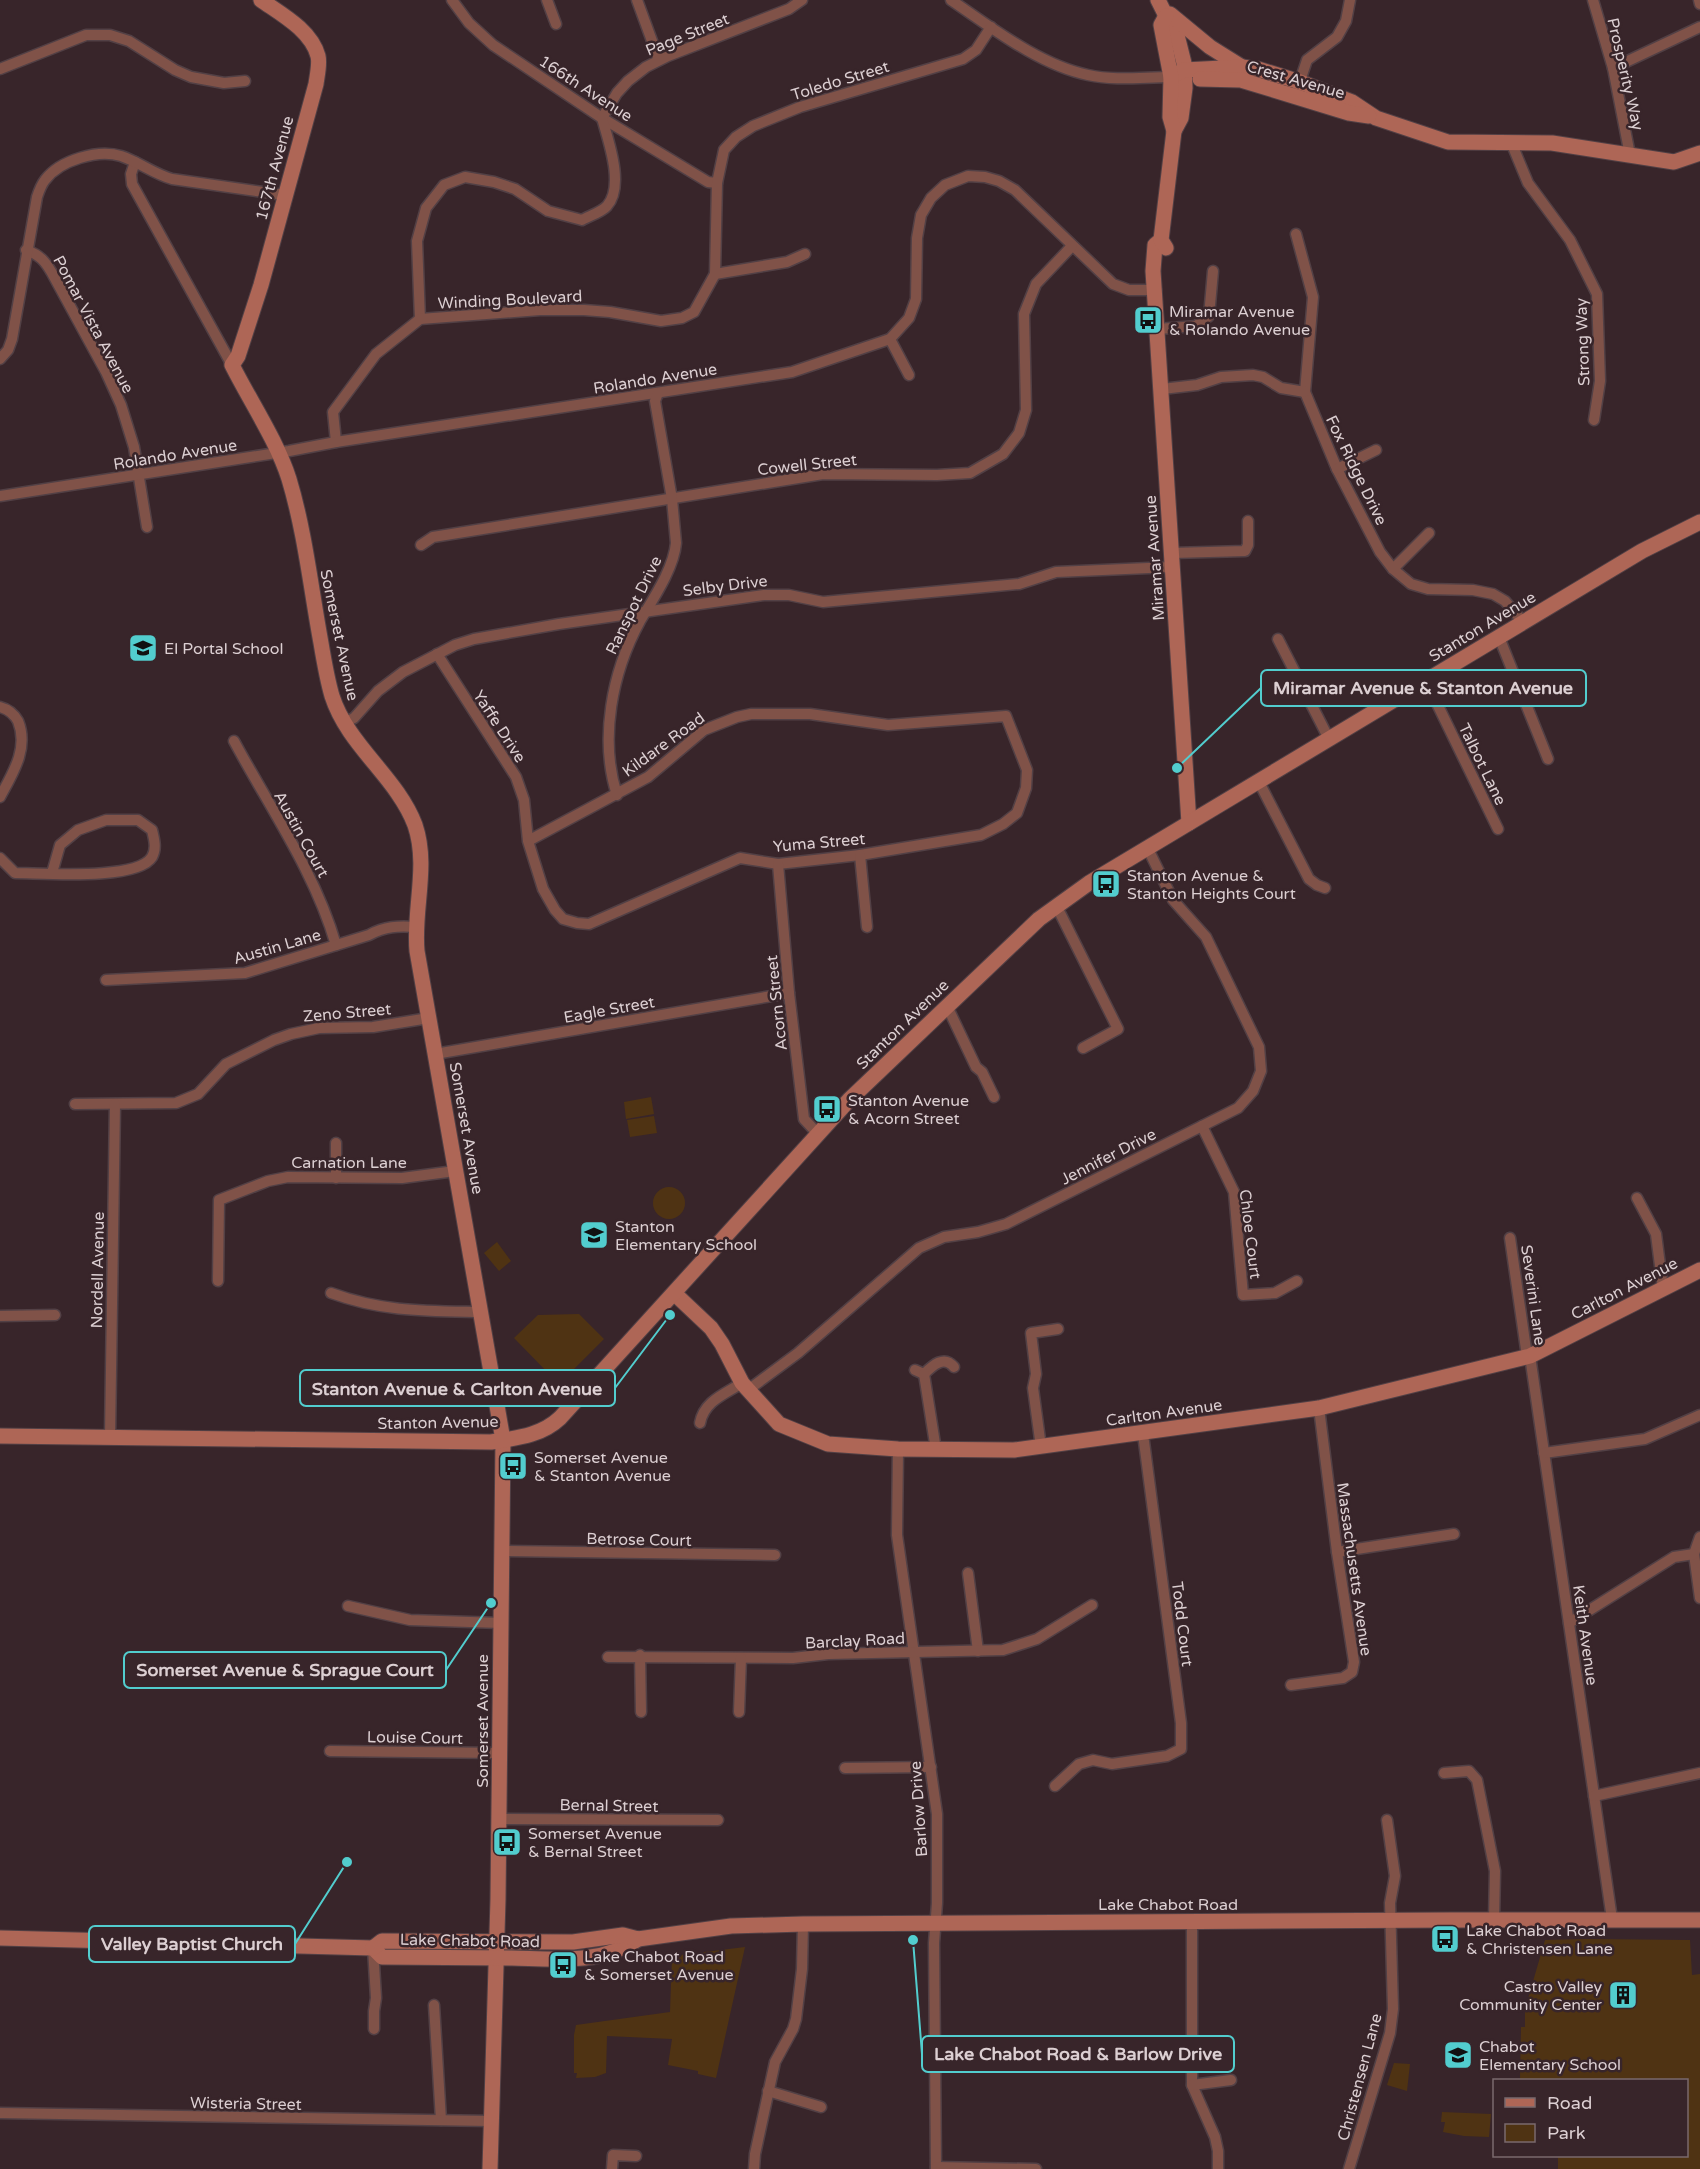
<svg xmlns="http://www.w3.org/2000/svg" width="1700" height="2169" font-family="'Varela Round',sans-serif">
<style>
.green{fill:#4f3313}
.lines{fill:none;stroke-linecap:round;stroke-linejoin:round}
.street-casing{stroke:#524045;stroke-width:13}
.secondary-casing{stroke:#524045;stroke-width:17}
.street{stroke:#805248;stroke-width:10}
.secondary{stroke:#ae6656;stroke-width:15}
.labels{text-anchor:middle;stroke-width:5;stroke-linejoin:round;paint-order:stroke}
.street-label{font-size:16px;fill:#dccfd2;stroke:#38252a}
.poi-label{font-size:16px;fill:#dccfd2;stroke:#38252a;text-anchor:start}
.leader{fill:none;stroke:#52cdce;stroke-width:2}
.callout-dot{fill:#52cdce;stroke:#38252a;stroke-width:2}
.callout{fill:#38252a;stroke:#52cdce;stroke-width:2}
.callout-label{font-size:18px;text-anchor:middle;font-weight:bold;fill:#dccfd2}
</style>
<rect width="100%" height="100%" fill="#38252a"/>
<g class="green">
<path d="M651 1097 654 1114 626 1119 624 1102Z"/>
<path d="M654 1116 657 1133 630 1137 627 1120Z"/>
<circle cx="669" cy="1203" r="16"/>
<path d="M497 1242 511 1261 499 1271 484 1253Z"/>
<path d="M579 1314 604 1339 565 1378H553L514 1338 538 1315Z"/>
<path d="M1587 1939 1690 1940 1692 1975 1700 1974V2169H1558V2156H1686V2080H1520L1521 2027H1525V2009L1545 1940Z"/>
<path d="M745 1947 716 2078 698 2074V2071L668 2065 672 2039 607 2036 606 2073 595 2077 576 2078 577 2073H574V2035L576 2025 670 2012 672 1956Z"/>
<path d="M1394 2063 1410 2064 1407 2091 1387 2085Z"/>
<path d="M1442 2112 1491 2114 1489 2137 1464 2136 1443 2132 1445 2122H1441Z"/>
</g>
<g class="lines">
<g class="street-casing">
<g id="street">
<path d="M452 0 469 23 493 45 602 118 708 182 717 183"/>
<path d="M547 0 556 24"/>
<path d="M637 0 659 60"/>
<path d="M951 0C991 27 1039 65 1088 75 1115 81 1143 77 1171 77"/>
<path d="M1593 0 1613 68 1630 155"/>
<path d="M1699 0 1700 4"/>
<path d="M1613 68 1700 27"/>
<path d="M0 69 86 35H110L129 41 175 70 191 77 224 83 245 81"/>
<path d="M1298 87 1307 60 1337 37 1346 21 1350 0"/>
<path d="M1511 142 1528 183 1570 240 1597 294 1600 381 1594 420"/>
<path d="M135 162 131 174 132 184 232 365"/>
<path d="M1296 234 1313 297 1305 392 1337 469 1380 552 1393 569 1411 584 1428 589 1473 590 1493 594 1505 601 1523 622"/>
<path d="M26 250C40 255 45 261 52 273L106 372 121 405 134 447 147 527"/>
<path d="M715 274 787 262 805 254"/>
<path d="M420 319 417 241 426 208 444 185 465 177 494 182 515 189 548 211 582 220C589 216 602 212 607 206 625 186 608 140 602 118L617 93 628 81 646 67 668 56 789 9 802 0"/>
<path d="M1158 329 1196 326 1209 316 1213 271"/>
<path d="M890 339 909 375"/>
<path d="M0 359 8 350 12 339 37 197C39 191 41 185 45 180 60 160 98 149 121 156 139 162 154 174 172 179L284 195"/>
<path d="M1162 389 1197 385 1221 377 1253 375 1263 377 1281 388 1305 392"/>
<path d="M336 442 333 412 376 354 420 319 540 310H584L610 312 661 321 682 318 694 312 715 274 717 183 724 150 736 137 753 126 800 107 963 59 976 50 991 27"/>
<path d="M1337 469 1376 450"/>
<path d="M0 496 289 451 336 442 792 372 890 339 909 318 916 299 917 238 921 215 931 198 945 185 968 176 985 177 999 181 1015 190 1113 284 1129 290H1156"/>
<path d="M421 545 433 537 823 474 937 475 970 473 1003 454 1019 433 1026 410 1024 314 1036 284 1072 246"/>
<path d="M1172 553 1245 551 1248 545V521"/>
<path d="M1393 569 1429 533"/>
<path d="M1499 637 1548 759"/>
<path d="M1278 639 1329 739"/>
<path d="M437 654 516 777 524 800 528 841 543 889 555 910 563 919 577 923 589 924 740 858 778 864 860 855 981 835 1003 824 1017 813 1026 788 1027 770 1006 716 888 725 810 714H751L737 717 704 730 648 777 528 841"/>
<path d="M1426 681 1498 829"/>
<path d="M0 707C8 709 14 714 18 721 29 748 13 773 0 797"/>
<path d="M343 723 354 718 378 691 403 672 455 645 474 639 559 624 764 595H789L823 602 1019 584 1056 572 1172 567"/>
<path d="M234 741C270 808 315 872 336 945"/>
<path d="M1259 782 1309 879 1317 885 1325 888"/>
<path d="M617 795C599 739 612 672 640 621 653 599 674 568 676 543L672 499 655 401 658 393"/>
<path d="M860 855 867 927"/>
<path d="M0 858 15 873C42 873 137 881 152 857 157 848 154 839 152 830L138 820H106L78 830 60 845 52 873"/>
<path d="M778 864 789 993 804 1119 818 1134"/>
<path d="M1056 905 1118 1029 1083 1048"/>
<path d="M106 980 245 973 369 935C385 926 398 926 416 927"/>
<path d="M947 1006 976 1067 982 1072 994 1097"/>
<path d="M435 1054 789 993"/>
<path d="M75 1104 176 1103 198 1094 226 1064 274 1040 291 1034 319 1028 373 1027 429 1018"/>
<path d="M1202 1126 1234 1192 1243 1295 1275 1293 1297 1281"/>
<path d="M336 1143V1178"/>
<path d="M1637 1198 1656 1234 1663 1289"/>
<path d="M1510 1238 1527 1356"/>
<path d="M218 1281 219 1200 268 1181 288 1177 402 1178 455 1171"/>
<path d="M331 1293C383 1312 426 1311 480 1312"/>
<path d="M0 1316 55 1315"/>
<path d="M1530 1356 1612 1919"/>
<path d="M915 1370 924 1374C933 1365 944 1355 954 1367"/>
<path d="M924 1374 936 1450"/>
<path d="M748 1390 798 1353 919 1248 944 1237 978 1232 1006 1224 1238 1108 1253 1091 1261 1071 1259 1047 1206 937 1173 900 1148 849"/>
<path d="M700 1423C704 1401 725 1394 742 1383"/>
<path d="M110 1437 115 1104"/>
<path d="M1041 1447 1033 1388 1036 1374 1031 1333 1058 1329"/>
<path d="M898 1449 897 1535 937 1814V1903L934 1943 936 2169"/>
<path d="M1544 1453 1645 1439 1700 1415"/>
<path d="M1700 1537 1694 1554 1700 1598"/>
<path d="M502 1551 775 1555"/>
<path d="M1337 1552 1454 1534"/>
<path d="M968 1573 978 1651"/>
<path d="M348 1606 410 1620 501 1623"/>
<path d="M1569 1623 1674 1557 1694 1554"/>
<path d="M640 1655 641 1712"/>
<path d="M608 1657 793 1658 828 1654 1003 1650 1037 1639 1092 1605"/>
<path d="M1291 1685 1343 1678 1352 1672 1354 1662 1337 1552 1319 1408"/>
<path d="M739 1712 741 1658"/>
<path d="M330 1751 500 1753"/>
<path d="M845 1768 931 1767"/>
<path d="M1444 1773 1469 1771 1477 1780 1495 1871 1494 1920"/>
<path d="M1055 1786 1079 1764 1093 1760 1112 1764 1167 1756 1181 1749V1723L1143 1434"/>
<path d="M1594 1796 1700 1773"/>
<path d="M499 1819 718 1820"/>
<path d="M1192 1922V2085L1215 2137 1218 2151V2169"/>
<path d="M373 1948 376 1998 374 2011V2029"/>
<path d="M434 2005 441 2120"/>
<path d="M1192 2085 1231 2080"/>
<path d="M768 2091 821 2107"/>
<path d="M0 2113 491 2121"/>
<path d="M936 2167 1036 2169"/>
<path d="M612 2169 613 2155 636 2156"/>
<path d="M754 2169 755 2154 775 2062 793 2029 796 2019 802 1969 803 1924"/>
<path d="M1349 2169 1390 2033 1393 2009 1390 1903 1395 1876 1387 1820"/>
</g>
</g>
<g class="secondary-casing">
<g id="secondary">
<path d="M261 0C281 14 311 30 318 56 320 64 317 76 316 84L261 285 238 356 232 365C250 401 277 441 289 479 305 532 311 589 321 643 324 661 327 679 332 696 348 746 397 777 415 825 429 866 413 910 417 951L503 1440 498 1899 490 2169"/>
<path d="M1158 0 1166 16 1174 23 1184 63 1185 88 1181 118 1174 131"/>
<path d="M1170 14 1210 47 1242 67"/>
<path d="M1171 77 1184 70 1242 67 1258 69 1300 82 1352 102 1376 118 1448 142 1552 143 1674 162 1700 153"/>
<path d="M1200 79 1241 80 1349 113 1369 116"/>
<path d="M1161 240 1155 245 1153 271 1189 823"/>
<path d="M1166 248 1161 240 1174 131 1170 117 1171 77 1161 25 1166 16"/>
<path d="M675 1294 711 1328 722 1344 742 1383 779 1424 828 1444 898 1449 1014 1450 1319 1408 1530 1356 1700 1270"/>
<path d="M0 1436 491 1442C516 1438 541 1436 560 1418L849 1100 1039 919 1089 883 1642 551 1700 522"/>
<path d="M0 1938 373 1948 382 1957C425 1957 468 1958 512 1958 554 1959 602 1965 638 1939"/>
<path d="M373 1948 382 1941 573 1942 623 1935 638 1939 731 1926 803 1924 1450 1920H1700"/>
</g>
</g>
<use href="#street" class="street"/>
<use href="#secondary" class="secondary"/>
</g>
<defs>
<g id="bus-square" transform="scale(1.5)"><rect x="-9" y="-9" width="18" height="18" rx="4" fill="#52cdce" stroke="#38252a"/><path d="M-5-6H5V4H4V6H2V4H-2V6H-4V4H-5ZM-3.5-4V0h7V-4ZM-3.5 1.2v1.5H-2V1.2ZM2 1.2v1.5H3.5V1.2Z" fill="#111"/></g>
<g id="school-square" transform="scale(1.5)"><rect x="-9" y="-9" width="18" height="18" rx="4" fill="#52cdce" stroke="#38252a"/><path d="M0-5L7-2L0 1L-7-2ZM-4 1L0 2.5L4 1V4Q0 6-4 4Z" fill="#111"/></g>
<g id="building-square" transform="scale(1.5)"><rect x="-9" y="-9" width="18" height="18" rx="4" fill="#52cdce" stroke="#38252a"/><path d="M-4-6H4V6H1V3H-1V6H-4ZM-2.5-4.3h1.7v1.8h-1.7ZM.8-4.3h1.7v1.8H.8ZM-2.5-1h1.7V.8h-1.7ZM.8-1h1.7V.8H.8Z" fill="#111"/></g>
</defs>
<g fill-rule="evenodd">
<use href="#bus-square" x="1148" y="320"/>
<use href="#school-square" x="143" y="648"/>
<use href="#bus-square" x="1106" y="884"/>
<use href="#bus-square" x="827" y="1109"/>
<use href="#school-square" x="594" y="1235"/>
<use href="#bus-square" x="513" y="1466"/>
<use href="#bus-square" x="507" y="1842"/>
<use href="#bus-square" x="1445" y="1939"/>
<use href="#bus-square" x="563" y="1965"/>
<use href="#building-square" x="1623" y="1995"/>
<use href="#school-square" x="1458" y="2055"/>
</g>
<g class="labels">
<g class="street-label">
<text transform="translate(687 34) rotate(-22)" y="6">Page Street</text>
<text transform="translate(1626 74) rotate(77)" y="6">Prosperity Way</text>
<text transform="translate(1296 79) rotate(16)" y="6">Crest Avenue</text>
<text transform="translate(840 80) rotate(-17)" y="6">Toledo Street</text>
<text transform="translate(586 88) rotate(33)" y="6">166th Avenue</text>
<text transform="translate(274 168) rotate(-75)" y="6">167th Avenue</text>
<text transform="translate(510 299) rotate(-3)" y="6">Winding Boulevard</text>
<text transform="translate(94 324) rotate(62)" y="6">Pomar Vista Avenue</text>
<text transform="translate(1582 342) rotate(-92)" y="6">Strong Way</text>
<text transform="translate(655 378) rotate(-9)" y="6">Rolando Avenue</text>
<text transform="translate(175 454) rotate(-9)" y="6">Rolando Avenue</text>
<text transform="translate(807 464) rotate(-6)" y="6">Cowell Street</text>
<text transform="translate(1357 470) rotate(64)" y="6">Fox Ridge Drive</text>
<text transform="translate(1154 558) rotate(-94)" y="6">Miramar Avenue</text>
<text transform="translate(725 585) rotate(-7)" y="6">Selby Drive</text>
<text transform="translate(633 605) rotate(-64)" y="6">Ranspot Drive</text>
<text transform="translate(1482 626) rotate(-31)" y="6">Stanton Avenue</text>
<text transform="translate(340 635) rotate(78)" y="6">Somerset Avenue</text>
<text transform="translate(500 726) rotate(57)" y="6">Yaffe Drive</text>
<text transform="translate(663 744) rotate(-36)" y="6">Kildare Road</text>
<text transform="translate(1483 764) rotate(64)" y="6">Talbot Lane</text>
<text transform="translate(302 834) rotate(61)" y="6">Austin Court</text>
<text transform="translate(819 842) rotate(-5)" y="6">Yuma Street</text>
<text transform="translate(277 946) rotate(-16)" y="6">Austin Lane</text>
<text transform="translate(776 1003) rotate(-96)" y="6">Acorn Street</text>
<text transform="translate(609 1009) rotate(-10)" y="6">Eagle Street</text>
<text transform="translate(347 1012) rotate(-5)" y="6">Zeno Street</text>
<text transform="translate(902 1024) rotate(-44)" y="6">Stanton Avenue</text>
<text transform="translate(467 1128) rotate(80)" y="6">Somerset Avenue</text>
<text transform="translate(1108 1156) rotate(-27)" y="6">Jennifer Drive</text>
<text x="349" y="1168">Carnation Lane</text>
<text transform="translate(1251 1234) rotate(83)" y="6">Chloe Court</text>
<text transform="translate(97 1270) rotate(-89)" y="6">Nordell Avenue</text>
<text transform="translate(1624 1288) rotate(-27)" y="6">Carlton Avenue</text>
<text transform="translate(1534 1295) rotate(82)" y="6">Severini Lane</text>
<text transform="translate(1164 1412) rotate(-8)" y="6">Carlton Avenue</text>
<text transform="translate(438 1422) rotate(-1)" y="6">Stanton Avenue</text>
<text transform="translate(639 1539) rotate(1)" y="6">Betrose Court</text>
<text transform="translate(1355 1569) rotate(82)" y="6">Massachusetts Avenue</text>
<text transform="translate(1183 1624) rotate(83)" y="6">Todd Court</text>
<text transform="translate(1586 1635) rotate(82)" y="6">Keith Avenue</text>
<text transform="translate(855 1640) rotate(-3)" y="6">Barclay Road</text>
<text transform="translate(482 1721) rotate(-90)" y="6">Somerset Avenue</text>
<text transform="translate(415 1737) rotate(1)" y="6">Louise Court</text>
<text transform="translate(609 1805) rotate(1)" y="6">Bernal Street</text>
<text transform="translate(918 1809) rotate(-94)" y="6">Barlow Drive</text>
<text x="1168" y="1910">Lake Chabot Road</text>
<text transform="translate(470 1940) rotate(1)" y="6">Lake Chabot Road</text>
<text transform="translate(1359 2077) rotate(-75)" y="6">Christensen Lane</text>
<text transform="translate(246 2103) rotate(1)" y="6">Wisteria Street</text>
</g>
<g class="poi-label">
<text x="1169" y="317">Miramar Avenue<tspan x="1169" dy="18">&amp; Rolando Avenue</tspan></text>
<text x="164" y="654">El Portal School</text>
<text x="1127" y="881">Stanton Avenue &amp;<tspan x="1127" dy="18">Stanton Heights Court</tspan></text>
<text x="848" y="1106">Stanton Avenue<tspan x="848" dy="18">&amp; Acorn Street</tspan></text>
<text x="615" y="1232">Stanton<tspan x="615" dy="18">Elementary School</tspan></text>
<text x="534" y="1463">Somerset Avenue<tspan x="534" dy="18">&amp; Stanton Avenue</tspan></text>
<text x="528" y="1839">Somerset Avenue<tspan x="528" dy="18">&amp; Bernal Street</tspan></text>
<text x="1466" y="1936">Lake Chabot Road<tspan x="1466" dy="18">&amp; Christensen Lane</tspan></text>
<text x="584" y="1962">Lake Chabot Road<tspan x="584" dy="18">&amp; Somerset Avenue</tspan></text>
<text x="1602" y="1992" text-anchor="end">Castro Valley<tspan x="1602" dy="18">Community Center</tspan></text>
<text x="1479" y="2052">Chabot<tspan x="1479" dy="18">Elementary School</tspan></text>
</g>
</g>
<path class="leader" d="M1177 768L1261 688M670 1315L615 1388M491 1603L446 1670M347 1862L295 1944M913 1940L922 2054"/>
<g class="callout-dot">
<circle cx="1177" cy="768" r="6"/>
<circle cx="670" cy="1315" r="6"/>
<circle cx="491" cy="1603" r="6"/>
<circle cx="347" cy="1862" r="6"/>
<circle cx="913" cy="1940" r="6"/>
</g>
<g class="callout">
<rect x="1261" y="670" width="325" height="36" rx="6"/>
<rect x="300" y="1370" width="315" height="36" rx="6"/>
<rect x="124" y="1652" width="322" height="36" rx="6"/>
<rect x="89" y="1926" width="206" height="36" rx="6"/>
<rect x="922" y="2036" width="312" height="36" rx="6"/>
</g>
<g class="callout-label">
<text x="1423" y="694">Miramar Avenue &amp; Stanton Avenue</text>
<text x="457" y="1395">Stanton Avenue &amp; Carlton Avenue</text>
<text x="285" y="1676">Somerset Avenue &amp; Sprague Court</text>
<text x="192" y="1950">Valley Baptist Church</text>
<text x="1078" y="2060">Lake Chabot Road &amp; Barlow Drive</text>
</g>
<rect x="1493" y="2079" width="195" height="78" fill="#38252a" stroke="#7a696d" stroke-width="1.5"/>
<rect x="1505" y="2098" width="30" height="9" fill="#ae6656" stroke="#7a696d" stroke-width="1.5"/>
<text x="1547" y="2109" font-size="18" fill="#dccfd2">Road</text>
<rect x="1505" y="2124" width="30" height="18" fill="#4f3313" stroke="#7a696d" stroke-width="1.5"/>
<text x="1547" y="2139" font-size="18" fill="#dccfd2">Park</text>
</svg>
